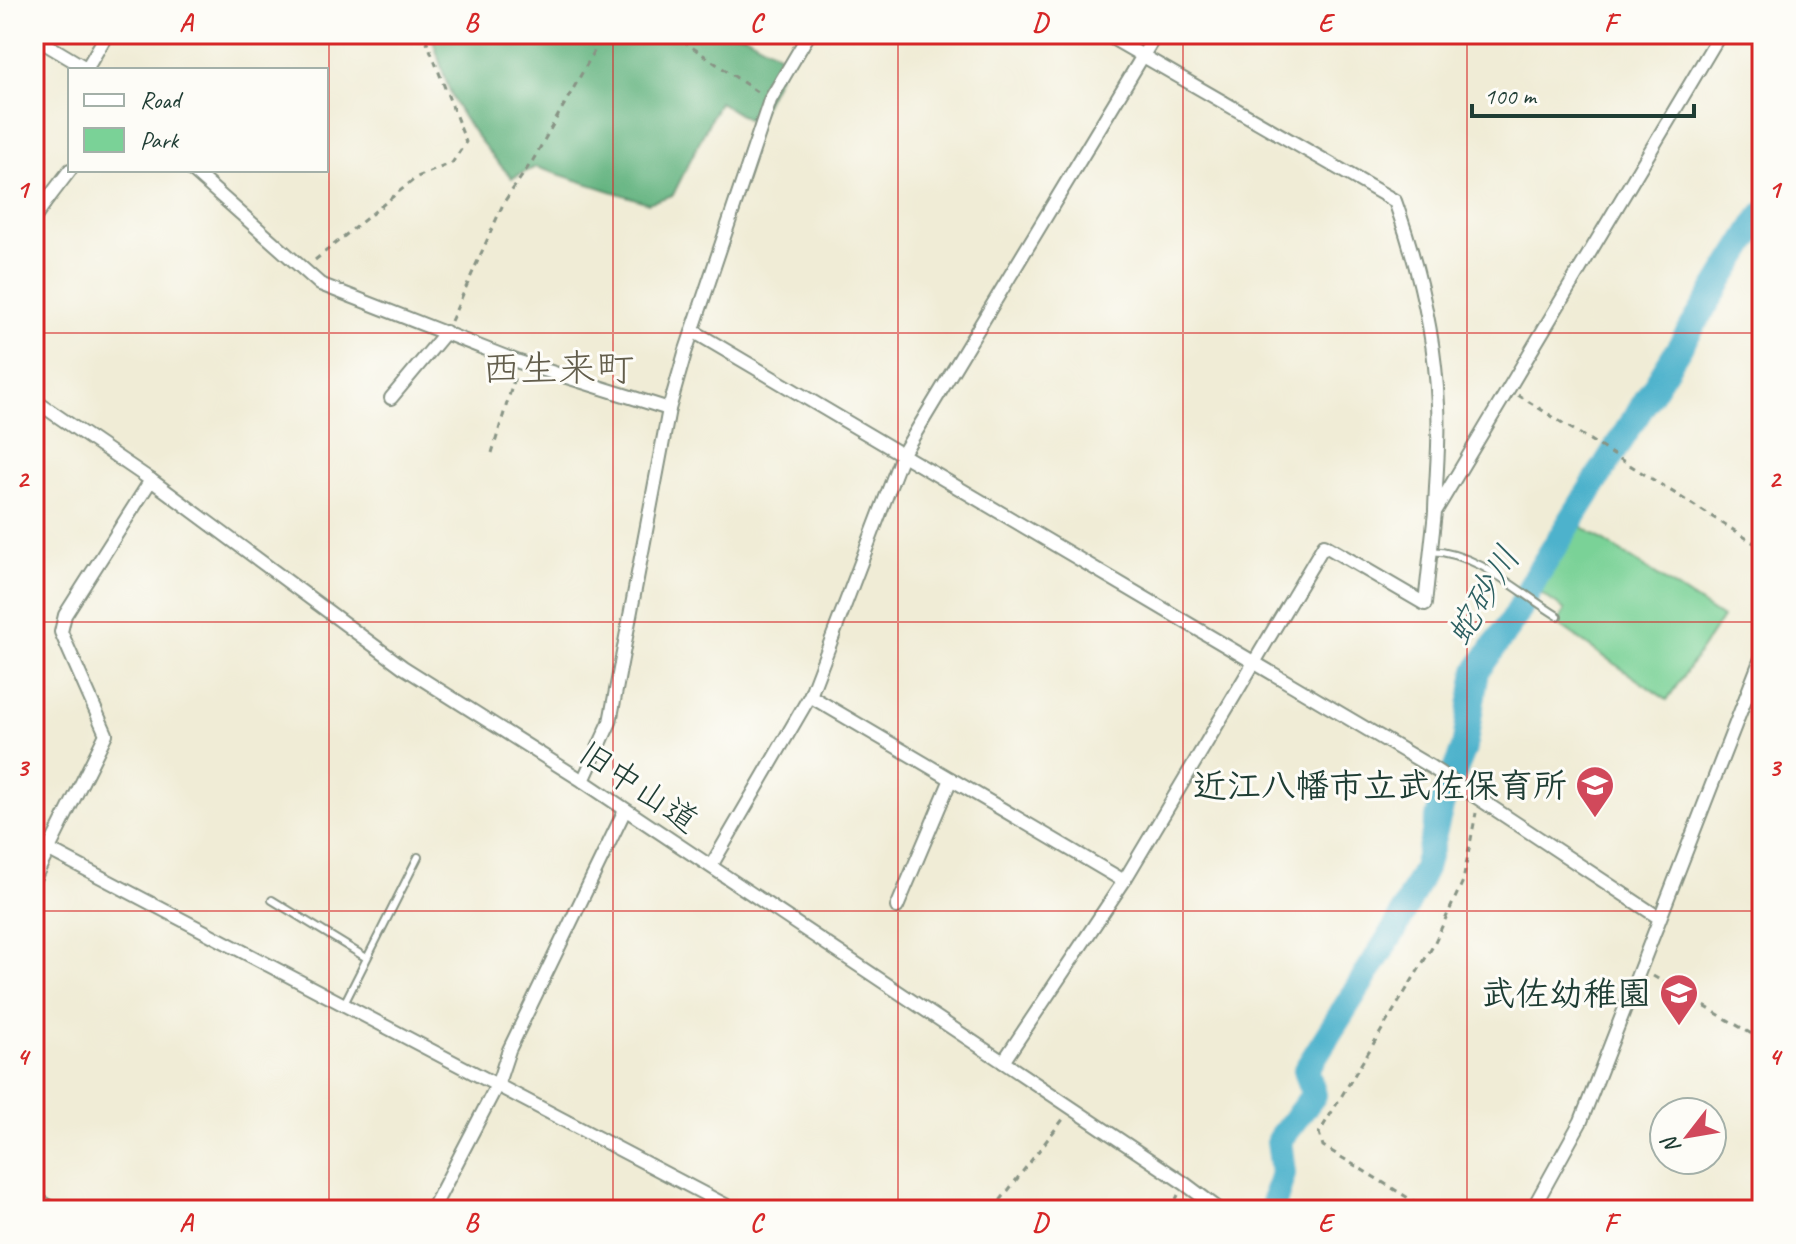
<svg xmlns="http://www.w3.org/2000/svg" width="1796" height="1244" font-family="Caveat,'Klee One',sans-serif">
<style>
.green{fill:#7ad297;stroke:#4c8866;stroke-width:2}
.forest{fill:#63b480;stroke:#41785a;stroke-width:2}
.lines{fill:none;stroke-linecap:round;stroke-linejoin:round}
.river{stroke:#4db2cc;stroke-width:26}
.lane-casing{stroke:#889485;stroke-width:10}
.street-casing{stroke:#889485;stroke-width:16}
.path{stroke:#889485;stroke-width:3;stroke-dasharray:6 6;stroke-linecap:butt}
.lane{stroke:#fff;stroke-width:6}
.street{stroke:#fff;stroke-width:12}
.grid{fill:none;stroke:#d62828;stroke-width:2;stroke-opacity:0.55}
.labels{text-anchor:middle;stroke-width:6;stroke-linejoin:round;paint-order:stroke}
.poi-label{font-size:34px;font-weight:bold;fill:#1f3d34;stroke:#fdfcf7;text-anchor:end}
.street-label{font-size:34px;fill:#1f3d34;stroke:#fdfcf7}
.water-label{font-size:36px;font-style:italic;fill:#2d6062;stroke:#fdfcf7}
.quarter-label{font-size:38px;fill:#635e4c;stroke:#fdfcf7}
.neatline{fill:none;stroke:#d62828;stroke-width:3}
.grid-label{font-size:26px;text-anchor:middle;font-weight:bold;fill:#d62828}
</style>
<rect width="100%" height="100%" fill="#fdfcf7"/>
<filter id="ink" filterUnits="userSpaceOnUse"><feTurbulence type="fractalNoise" baseFrequency=".0125" numOctaves="2"/><feDisplacementMap in="SourceGraphic" scale="16" xChannelSelector="R" yChannelSelector="G"/><feConvolveMatrix kernelMatrix="1 2 1 2 8 2 1 2 1" color-interpolation-filters="sRGB"/></filter>
<filter id="wash" filterUnits="userSpaceOnUse"><feTurbulence type="fractalNoise" baseFrequency=".006" numOctaves="4" result="noise"/><feDisplacementMap in="SourceGraphic" scale="32" xChannelSelector="R" yChannelSelector="G"/><feGaussianBlur stdDeviation="1.8" result="paint"/><feColorMatrix in="noise" values="0 0 0 0 0 0 0 0 0 0 0 0 0 0 0 0 0 1.4 0 .05"/><feComposite in="paint" operator="in"/></filter>
<g filter="url(#wash)">
<rect width="100%" height="100%" fill="#f0ecd6"/>
<path class="green" d="M1578 524 1722 618 1667 700 1557 624 1565 610 1539 592Z"/>
<path class="forest" d="M431 34H743L787 59 755 124 719 102 673 195 648 203 536 167 512 178C493 158 465 124 453 99 444 79 438 55 431 34Z"/>
<g class="lines">
<path class="river" d="M1272 1210 1283 1173 1279 1140 1314 1095 1306 1070 1396 927 1425 868 1442 803 1464 748 1477 671 1517 614 1535 578 1762 215"/>
</g>
</g>
<g filter="url(#ink)">
<g class="lines">
<g class="lane-casing">
<g id="lane">
<path d="M1431 551C1479 553 1518 592 1558 616"/>
<path d="M272 900 365 957"/>
<path d="M344 1004 418 857"/>
</g>
</g>
<g class="street-casing">
<g id="street">
<path d="M1105 34 1395 201C1419 268 1435 334 1438 405 1440 440 1436 475 1435 510"/>
<path d="M34 37 89 70"/>
<path d="M87 68 107 34"/>
<path d="M192 170 320 284 519 362 669 409"/>
<path d="M34 199 44 204 70 170"/>
<path d="M34 219 44 204"/>
<path d="M693 331 1431 767 1658 917"/>
<path d="M391 398 446 332"/>
<path d="M34 400 151 480 403 667 583 781 1184 1183 1220 1210"/>
<path d="M810 696 1124 881"/>
<path d="M583 781 610 722 669 409 685 353 770 100 809 34"/>
<path d="M34 842 735 1210"/>
<path d="M711 866 810 696 902 455 1156 34"/>
<path d="M34 879 106 734 61 632 65 615 151 480"/>
<path d="M897 907 951 779"/>
<path d="M1003 1062 1124 881 1324 545 1425 604 1435 512 1720 34"/>
<path d="M34 1198 56 1210"/>
<path d="M432 1210 498 1083 509 1050 624 812"/>
<path d="M1532 1210 1581 1121 1762 656"/>
</g>
</g>
<g class="path">
<path d="M673 34 760 94"/>
<path d="M315 260 417 177 452 163 466 142 424 34"/>
<path d="M451 321 504 202 533 160 604 34"/>
<path d="M1518 395 1762 548"/>
<path d="M492 453 516 373"/>
<path d="M1653 976 1762 1040"/>
<path d="M993 1210 1064 1118"/>
<path d="M1171 1210 1178 1195"/>
<path d="M1428 1210 1323 1146 1319 1133 1433 946 1463 881 1476 813"/>
</g>
<use href="#lane" class="lane"/>
<use href="#street" class="street"/>
</g>
</g>
<path class="grid" d="M329 34V1210M613 34V1210M898 34V1210M1183 34V1210M1467 34V1210M34 333H1762M34 622H1762M34 911H1762"/>
<defs>
<g id="school-pin" transform="scale(2)"><path d="M0 17L-7.5 6A9.5 9.5 0 1 1 7.5 6Z" fill="#d1495b" stroke="#fdfcf7"/><path d="M0-5L7-2L0 1L-7-2ZM-4 1L0 2.5L4 1V4Q0 6-4 4Z" fill="#fff"/></g>
</defs>
<g fill-rule="evenodd">
<use href="#school-pin" x="1595" y="785"/>
<use href="#school-pin" x="1679" y="993"/>
</g>
<g class="labels">
<g class="poi-label">
<text x="1567" y="797">近江八幡市立武佐保育所</text>
<text x="1651" y="1005">武佐幼稚園</text>
</g>
<g class="street-label">
<text transform="translate(639 786) rotate(34)" y="12">旧中山道</text>
</g>
<g class="water-label">
<text transform="translate(1482 595) rotate(-59)" y="13">蛇砂川</text>
</g>
<g class="quarter-label">
<text x="558" y="381">西生来町</text>
</g>
</g>
<rect width="1796" height="1244" fill="none" stroke="#fdfcf7" stroke-width="88"/>
<rect x="68" y="68" width="260" height="104" fill="#fdfcf7" stroke="#a4b0a9" stroke-width="2"/>
<rect x="84" y="94" width="40" height="12" fill="#ffffff" stroke="#a4b0a9" stroke-width="2"/>
<text x="140" y="108" font-size="24" fill="#1f3d34">Road</text>
<rect x="84" y="128" width="40" height="24" fill="#7ad297" stroke="#a4b0a9" stroke-width="2"/>
<text x="140" y="148" font-size="24" fill="#1f3d34">Park</text>
<g transform="translate(1688 1136) rotate(239)"><circle r="38" fill="#fdfcf7" stroke="#a4b0a9" stroke-width="2"/>
<path d="M0-6L14 30L0 20L-14 30Z" fill="#d1495b"/>
<text y="-12" font-size="22" font-weight="bold" text-anchor="middle" fill="#1f3d34">N</text>
</g>
<path d="M1472 104v12h222v-12" fill="none" stroke="#1f3d34" stroke-width="4"/>
<text x="1484" y="104" font-size="24" fill="#1f3d34" stroke="#fdfcf7" stroke-width="6" paint-order="stroke">100 m</text>
<rect x="44" y="44" width="1708" height="1156" class="neatline"/>
<g class="grid-label">
<text x="186" y="31">A</text>
<text x="471" y="31">B</text>
<text x="756" y="31">C</text>
<text x="1040" y="31">D</text>
<text x="1325" y="31">E</text>
<text x="1610" y="31">F</text>
<text x="22" y="198">1</text>
<text x="1774" y="198">1</text>
<text x="22" y="487">2</text>
<text x="1774" y="487">2</text>
<text x="22" y="776">3</text>
<text x="1774" y="776">3</text>
<text x="22" y="1065">4</text>
<text x="1774" y="1065">4</text>
<text x="186" y="1231">A</text>
<text x="471" y="1231">B</text>
<text x="756" y="1231">C</text>
<text x="1040" y="1231">D</text>
<text x="1325" y="1231">E</text>
<text x="1610" y="1231">F</text>
</g>
</svg>
